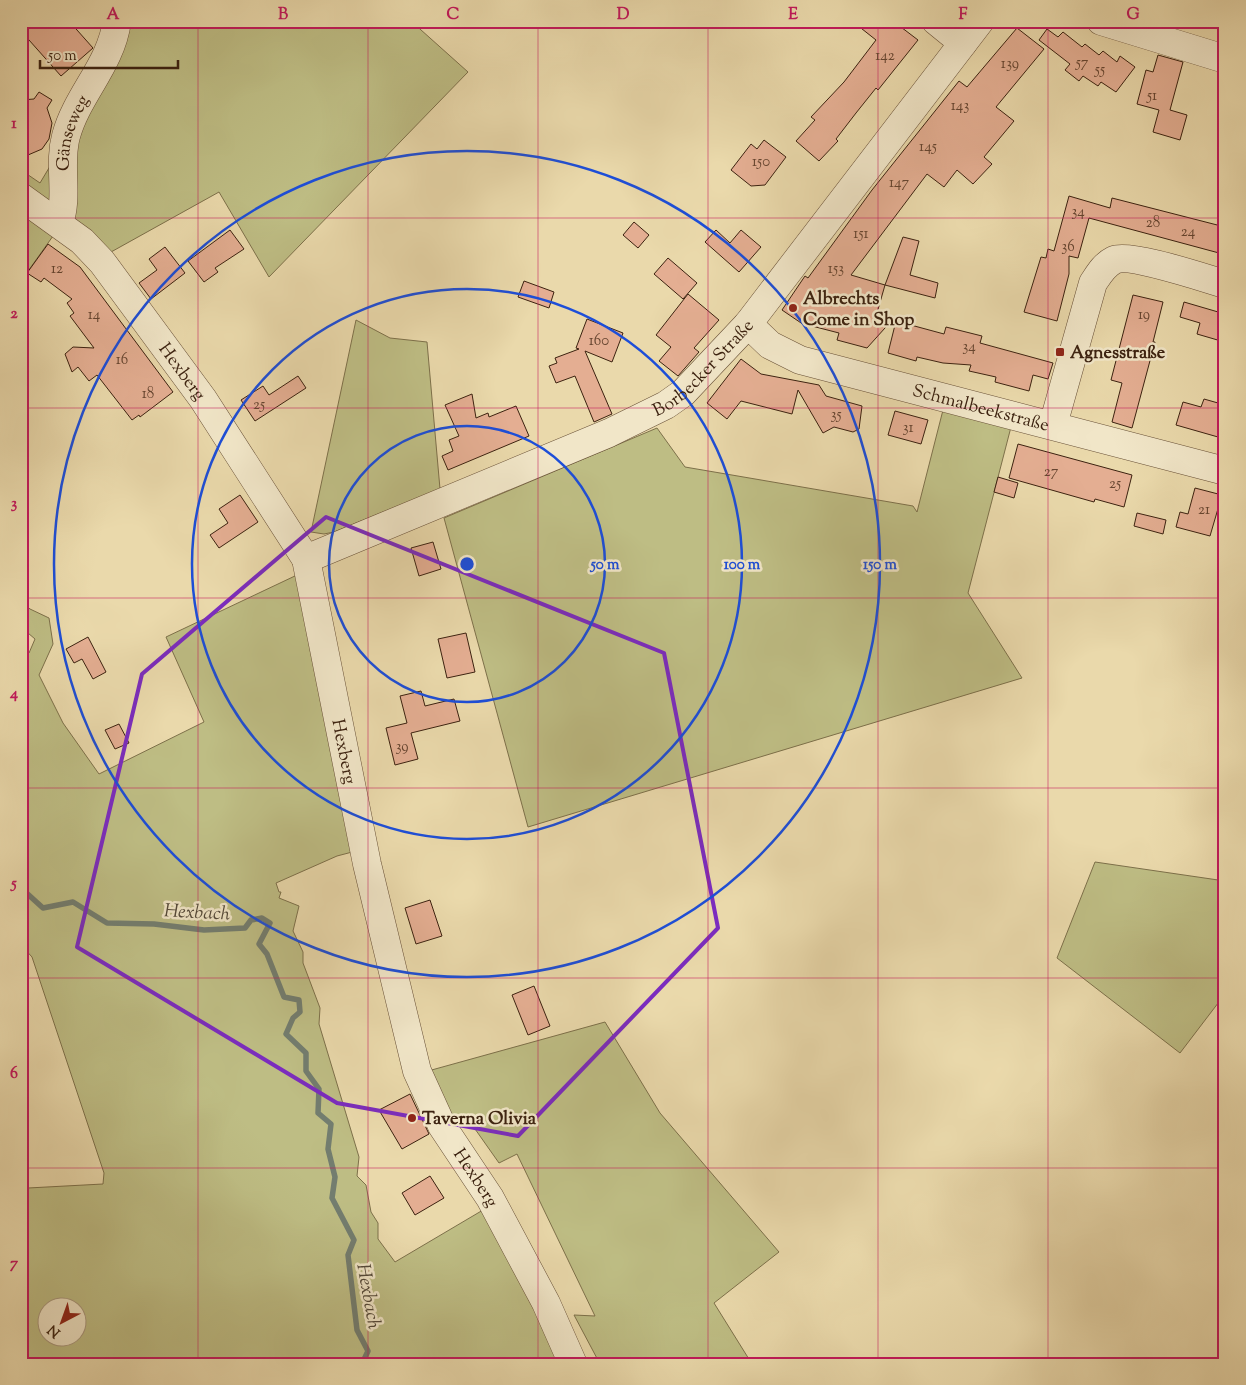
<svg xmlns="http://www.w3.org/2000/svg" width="1246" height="1385" font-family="'Sorts Mill Goudy',serif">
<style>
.green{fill:#bebd84;stroke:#7d704a;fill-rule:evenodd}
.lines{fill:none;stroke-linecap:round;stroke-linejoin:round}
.stream{stroke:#737d6f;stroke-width:5.5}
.building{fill:#e4ae92;stroke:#3c2210}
.minor-casing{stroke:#685037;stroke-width:29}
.minor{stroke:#f1e6c8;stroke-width:28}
.marked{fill:none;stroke:#7b2cbf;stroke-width:4;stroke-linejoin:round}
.grid{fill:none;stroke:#c2185b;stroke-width:1;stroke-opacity:0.55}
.ring{fill:none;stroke:#1d4ed8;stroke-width:2.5}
.poi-dot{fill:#8f2418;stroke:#f1e6c8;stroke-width:2}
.labels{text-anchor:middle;stroke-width:5;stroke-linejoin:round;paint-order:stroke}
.number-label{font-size:15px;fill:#664530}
.street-label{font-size:18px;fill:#3c2210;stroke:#f1e6c8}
.poi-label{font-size:18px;font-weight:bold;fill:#3c2210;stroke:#f1e6c8;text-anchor:start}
.water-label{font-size:19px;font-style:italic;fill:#534838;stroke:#f1e6c8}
.centre{fill:#1d4ed8;stroke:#f1e6c8;stroke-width:2.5}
.ring-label{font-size:15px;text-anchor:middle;font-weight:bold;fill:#1d4ed8;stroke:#f1e6c8;stroke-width:5;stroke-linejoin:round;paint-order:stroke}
.neatline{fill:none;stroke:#c2185b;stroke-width:2}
.grid-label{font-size:16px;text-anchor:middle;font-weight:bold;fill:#c2185b}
</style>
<rect width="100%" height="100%" fill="#ead9ab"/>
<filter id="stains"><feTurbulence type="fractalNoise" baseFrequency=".004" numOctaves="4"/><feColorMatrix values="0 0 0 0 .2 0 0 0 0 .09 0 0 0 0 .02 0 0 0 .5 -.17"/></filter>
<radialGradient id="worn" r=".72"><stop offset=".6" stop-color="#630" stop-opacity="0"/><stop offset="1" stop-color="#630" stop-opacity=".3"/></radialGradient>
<g class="green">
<path d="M122 21H411L468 72 269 277 219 192 102 257 53 236 21 281V170L40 183 71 131Z"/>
<path d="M356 320 390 338 427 342 440 489 334 532 324 534 311 532Z"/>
<path d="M943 410 1011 427 968 593 1022 678 528 827 444 518 657 428 685 467 913 506 917 512Z"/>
<path d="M297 575 356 851 337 856 276 883 279 892H281L279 898 299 906 293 931 303 952V963L320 1008 319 1024 359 1157 357 1176 366 1185 371 1212 378 1223V1239L395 1262 483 1210 565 1364H21L28 1188 103 1184 104 1173 32 957 21 945V638L29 653 35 639 21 627V601L30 609 49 618 53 644 39 675 63 723 99 774 204 722 166 637ZM48 1308H78V1338H48Z"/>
<path d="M1095 862 1225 881V994L1180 1053 1057 958Z"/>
<path d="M605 1022 660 1113 779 1252 714 1303 752 1364H600L574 1315 595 1316 517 1154 499 1163 468 1119 450 1127 428 1071Z"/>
</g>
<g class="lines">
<path class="stream" d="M21 888 43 908 73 902 107 923 154 924 204 930 245 928 251 920 262 918 270 923 259 944 267 954 284 997 299 1000 300 1012 293 1018 286 1034 306 1053V1071L319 1089 318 1113 331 1124 328 1149 335 1177 332 1198 354 1240 348 1255 357 1330 368 1351 362 1364"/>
</g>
<g class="building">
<path d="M21 21H69L93 48 61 76 21 31Z"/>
<path d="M852 21H893L918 40 878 90 876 88 856 113 836 139 838 141 819 161 796 141 815 120 811 117 844 82 876 40Z"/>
<path d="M1017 28 1044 49 996 107 1014 121 984 157 992 164 973 184 957 170 944 187 927 174 851 275 885 285 903 237 919 241 910 275 938 283 935 298 885 285 877 313 894 318 867 348 837 340 839 333 808 325 807 327 782 310 805 276 808 278 872 190 959 81 967 87Z"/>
<path d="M1047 29 1058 37 1063 32 1082 47 1085 44 1099 55 1103 51 1117 62 1120 56 1135 67 1116 92 1101 82 1098 86 1083 76 1079 81 1065 70 1070 64 1039 40Z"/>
<path d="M1158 55 1183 62 1170 110 1187 115 1180 140 1153 132 1159 110 1137 104 1146 70 1153 72Z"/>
<path d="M39 92 52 100 47 108 52 123 49 139 42 149 21 158V100L34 99Z"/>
<path d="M764 140 786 157 765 185 751 186 731 170 751 144 757 149Z"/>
<path d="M1069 196 1110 208 1112 198 1225 227V249L1220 248 1219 253 1089 218 1078 258 1069 256V274L1057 321 1024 312 1041 257 1046 258 1048 249 1054 251Z"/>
<path d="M634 222 649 235 638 248 623 235Z"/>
<path d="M230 230 244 249 215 268 218 272 204 282 188 261Z"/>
<path d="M716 230 730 243 741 230 761 247 739 272 705 242Z"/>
<path d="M48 244 80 267 173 392 140 417 139 415 132 420 97 375 89 381 78 367 72 372 65 354 73 347 94 348 70 316 74 313 67 303 72 299 44 278 41 282 27 273Z"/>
<path d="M165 247 185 273 151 299 139 283 157 270 149 259Z"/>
<path d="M668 258 697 283 683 299 654 274Z"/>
<path d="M524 281 554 292 549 308 518 297Z"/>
<path d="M688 294 719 320 694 348 699 352 678 376 659 361 671 347 656 335Z"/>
<path d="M1133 295 1163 302 1153 342H1155L1132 428 1112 422 1122 383 1111 380Z"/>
<path d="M1184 302 1225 314V328L1221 341 1197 334 1200 323 1180 317Z"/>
<path d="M587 319 623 333 612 362 585 351 612 414 594 422 575 376 556 383 549 366 557 363 555 358 579 349 576 348Z"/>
<path d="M896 321 944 334 946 327 982 336 980 343 1053 363 1048 379 1033 375 1029 391 995 382 996 377 969 371 971 365 943 363 917 357 916 361 888 353Z"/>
<path d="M741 359 761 374 819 385 826 396 862 406 859 429 853 432 834 427 823 433 798 390 792 414 741 401 727 419 707 403Z"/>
<path d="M298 376 306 388 255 421 241 400 263 386 269 395Z"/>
<path d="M472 394 476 418 488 413 489 417 516 406 529 436 448 470 442 456 453 451 449 440 459 436 445 405Z"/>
<path d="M1204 399 1225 405V439L1176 425 1183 402 1201 407Z"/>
<path d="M895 411 928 420 921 444 888 435Z"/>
<path d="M1018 444 1132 475 1124 507 1095 499 1094 502 1009 478Z"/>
<path d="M998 477 1018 483 1014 498 994 492Z"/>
<path d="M1195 488 1222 495 1210 536 1176 527 1180 512 1188 514Z"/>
<path d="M240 495 258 522 219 548 210 535 228 523 219 509Z"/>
<path d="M1137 513 1166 520 1163 534 1134 526Z"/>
<path d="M433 542 441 569 419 576 411 548Z"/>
<path d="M466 633 475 672 447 678 438 639Z"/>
<path d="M88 637 106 672 93 679 82 659 74 663 66 649Z"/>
<path d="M421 691 425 706 454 699 460 721 411 733 418 759 395 765 386 728 407 723 400 696Z"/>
<path d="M119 724 129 743 115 749 105 730Z"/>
<path d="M430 900 442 936 416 944 405 908Z"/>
<path d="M534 986 550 1026 528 1035 512 995Z"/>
<path d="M410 1094 429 1134 402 1149 379 1110Z"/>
<path d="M430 1176 444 1198 415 1215 402 1193Z"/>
</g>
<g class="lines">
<g class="minor-casing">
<g id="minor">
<path d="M936 21 963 43"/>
<path d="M1101 21 1225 59"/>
<path id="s1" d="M21 197 82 241 102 262 203 399 306 559 367 864 417 1071 442 1126 490 1198 546 1303 573 1364"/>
<path id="s2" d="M59 223C69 195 58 165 66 136 77 95 111 65 117 21"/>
<path id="s3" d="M748 324 770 345 800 360 1225 471"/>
<path d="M1053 425 1093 283C1099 274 1104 265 1114 260 1130 253 1204 278 1225 284"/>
<path id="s4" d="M306 559 609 433 666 405 683 393 748 324 980 21"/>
</g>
</g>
<use href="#minor" class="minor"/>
</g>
<path class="marked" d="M326 517 664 653 718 928 518 1136 337 1103 77 947 142 674Z"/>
<path class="grid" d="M198 21V1364M368 21V1364M538 21V1364M708 21V1364M878 21V1364M1048 21V1364M21 218H1225M21 408H1225M21 598H1225M21 788H1225M21 978H1225M21 1168H1225"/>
<g class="ring">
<circle cx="467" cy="564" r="138"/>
<circle cx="467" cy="564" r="275"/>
<circle cx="467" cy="564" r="413"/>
</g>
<g class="poi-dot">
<circle cx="793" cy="308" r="5"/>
<rect x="1055" y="347" width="10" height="10" rx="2.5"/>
<circle cx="412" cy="1118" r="5"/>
</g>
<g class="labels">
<g class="number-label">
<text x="885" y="60">142</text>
<text x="1082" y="67">57</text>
<text x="1010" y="68">139</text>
<text x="1100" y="74">55</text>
<text x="1152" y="100">51</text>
<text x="960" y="110">143</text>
<text x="928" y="151">145</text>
<text x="761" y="166">150</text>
<text x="899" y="187">147</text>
<text x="1078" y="216">34</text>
<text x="1153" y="227">28</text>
<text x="1188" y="236">24</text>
<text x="861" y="238">151</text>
<text x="1068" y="251">36</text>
<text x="57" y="273">12</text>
<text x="836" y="273">153</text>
<text x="94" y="319">14</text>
<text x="1144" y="319">19</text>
<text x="599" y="345">160</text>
<text x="969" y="351">34</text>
<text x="122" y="364">16</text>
<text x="148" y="398">18</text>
<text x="259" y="409">25</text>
<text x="836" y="419">35</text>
<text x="908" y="432">31</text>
<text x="1051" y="476">27</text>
<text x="1115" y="488">25</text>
<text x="1204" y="514">21</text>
<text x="402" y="751">39</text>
</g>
<g class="street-label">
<text dy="6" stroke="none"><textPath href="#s2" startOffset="92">Gänseweg</textPath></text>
<text dy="6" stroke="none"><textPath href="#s4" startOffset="444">Borbecker Straße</textPath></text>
<text dy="6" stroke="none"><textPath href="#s1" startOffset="240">Hexberg</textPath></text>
<text dy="6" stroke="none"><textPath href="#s3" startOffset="251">Schmalbeekstraße</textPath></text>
<text dy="6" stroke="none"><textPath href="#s1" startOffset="661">Hexberg</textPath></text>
<text dy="6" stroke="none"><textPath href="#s1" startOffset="1111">Hexberg</textPath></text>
</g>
<g class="poi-label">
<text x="803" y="304">Albrechts<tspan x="803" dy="21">Come in Shop</tspan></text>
<text x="1070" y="358">Agnesstraße</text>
<text x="422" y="1124">Taverna Olivia</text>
</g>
<g class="water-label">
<text transform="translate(197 911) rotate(3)" y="7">Hexbach</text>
<text transform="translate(370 1296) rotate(80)" y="7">Hexbach</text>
</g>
</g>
<circle cx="467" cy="564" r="8" class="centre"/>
<g class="ring-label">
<text x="605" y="569">50 m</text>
<text x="742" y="569">100 m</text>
<text x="880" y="569">150 m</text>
</g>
<rect width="1246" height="1385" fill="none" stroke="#ead9ab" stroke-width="55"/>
<g transform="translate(62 1322) rotate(221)"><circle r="24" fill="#f1e6c8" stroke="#a9987e"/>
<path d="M0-4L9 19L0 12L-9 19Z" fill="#8f2418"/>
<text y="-8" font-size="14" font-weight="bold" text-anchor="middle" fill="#3c2210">N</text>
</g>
<path d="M40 60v8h138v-8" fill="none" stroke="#3c2210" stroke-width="2.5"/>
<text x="48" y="60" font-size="15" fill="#3c2210" stroke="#f1e6c8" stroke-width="4" paint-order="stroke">50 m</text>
<rect x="28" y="28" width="1190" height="1330" class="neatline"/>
<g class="grid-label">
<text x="113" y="19">A</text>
<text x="283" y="19">B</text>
<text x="453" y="19">C</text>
<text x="623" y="19">D</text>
<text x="793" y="19">E</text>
<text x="963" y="19">F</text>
<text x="1133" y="19">G</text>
<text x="14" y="128">1</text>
<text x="14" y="318">2</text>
<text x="14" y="508">3</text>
<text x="14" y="698">4</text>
<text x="14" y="888">5</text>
<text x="14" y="1078">6</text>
<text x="14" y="1268">7</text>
</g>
<rect width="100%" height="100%" filter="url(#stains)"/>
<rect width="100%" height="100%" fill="url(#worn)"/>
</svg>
